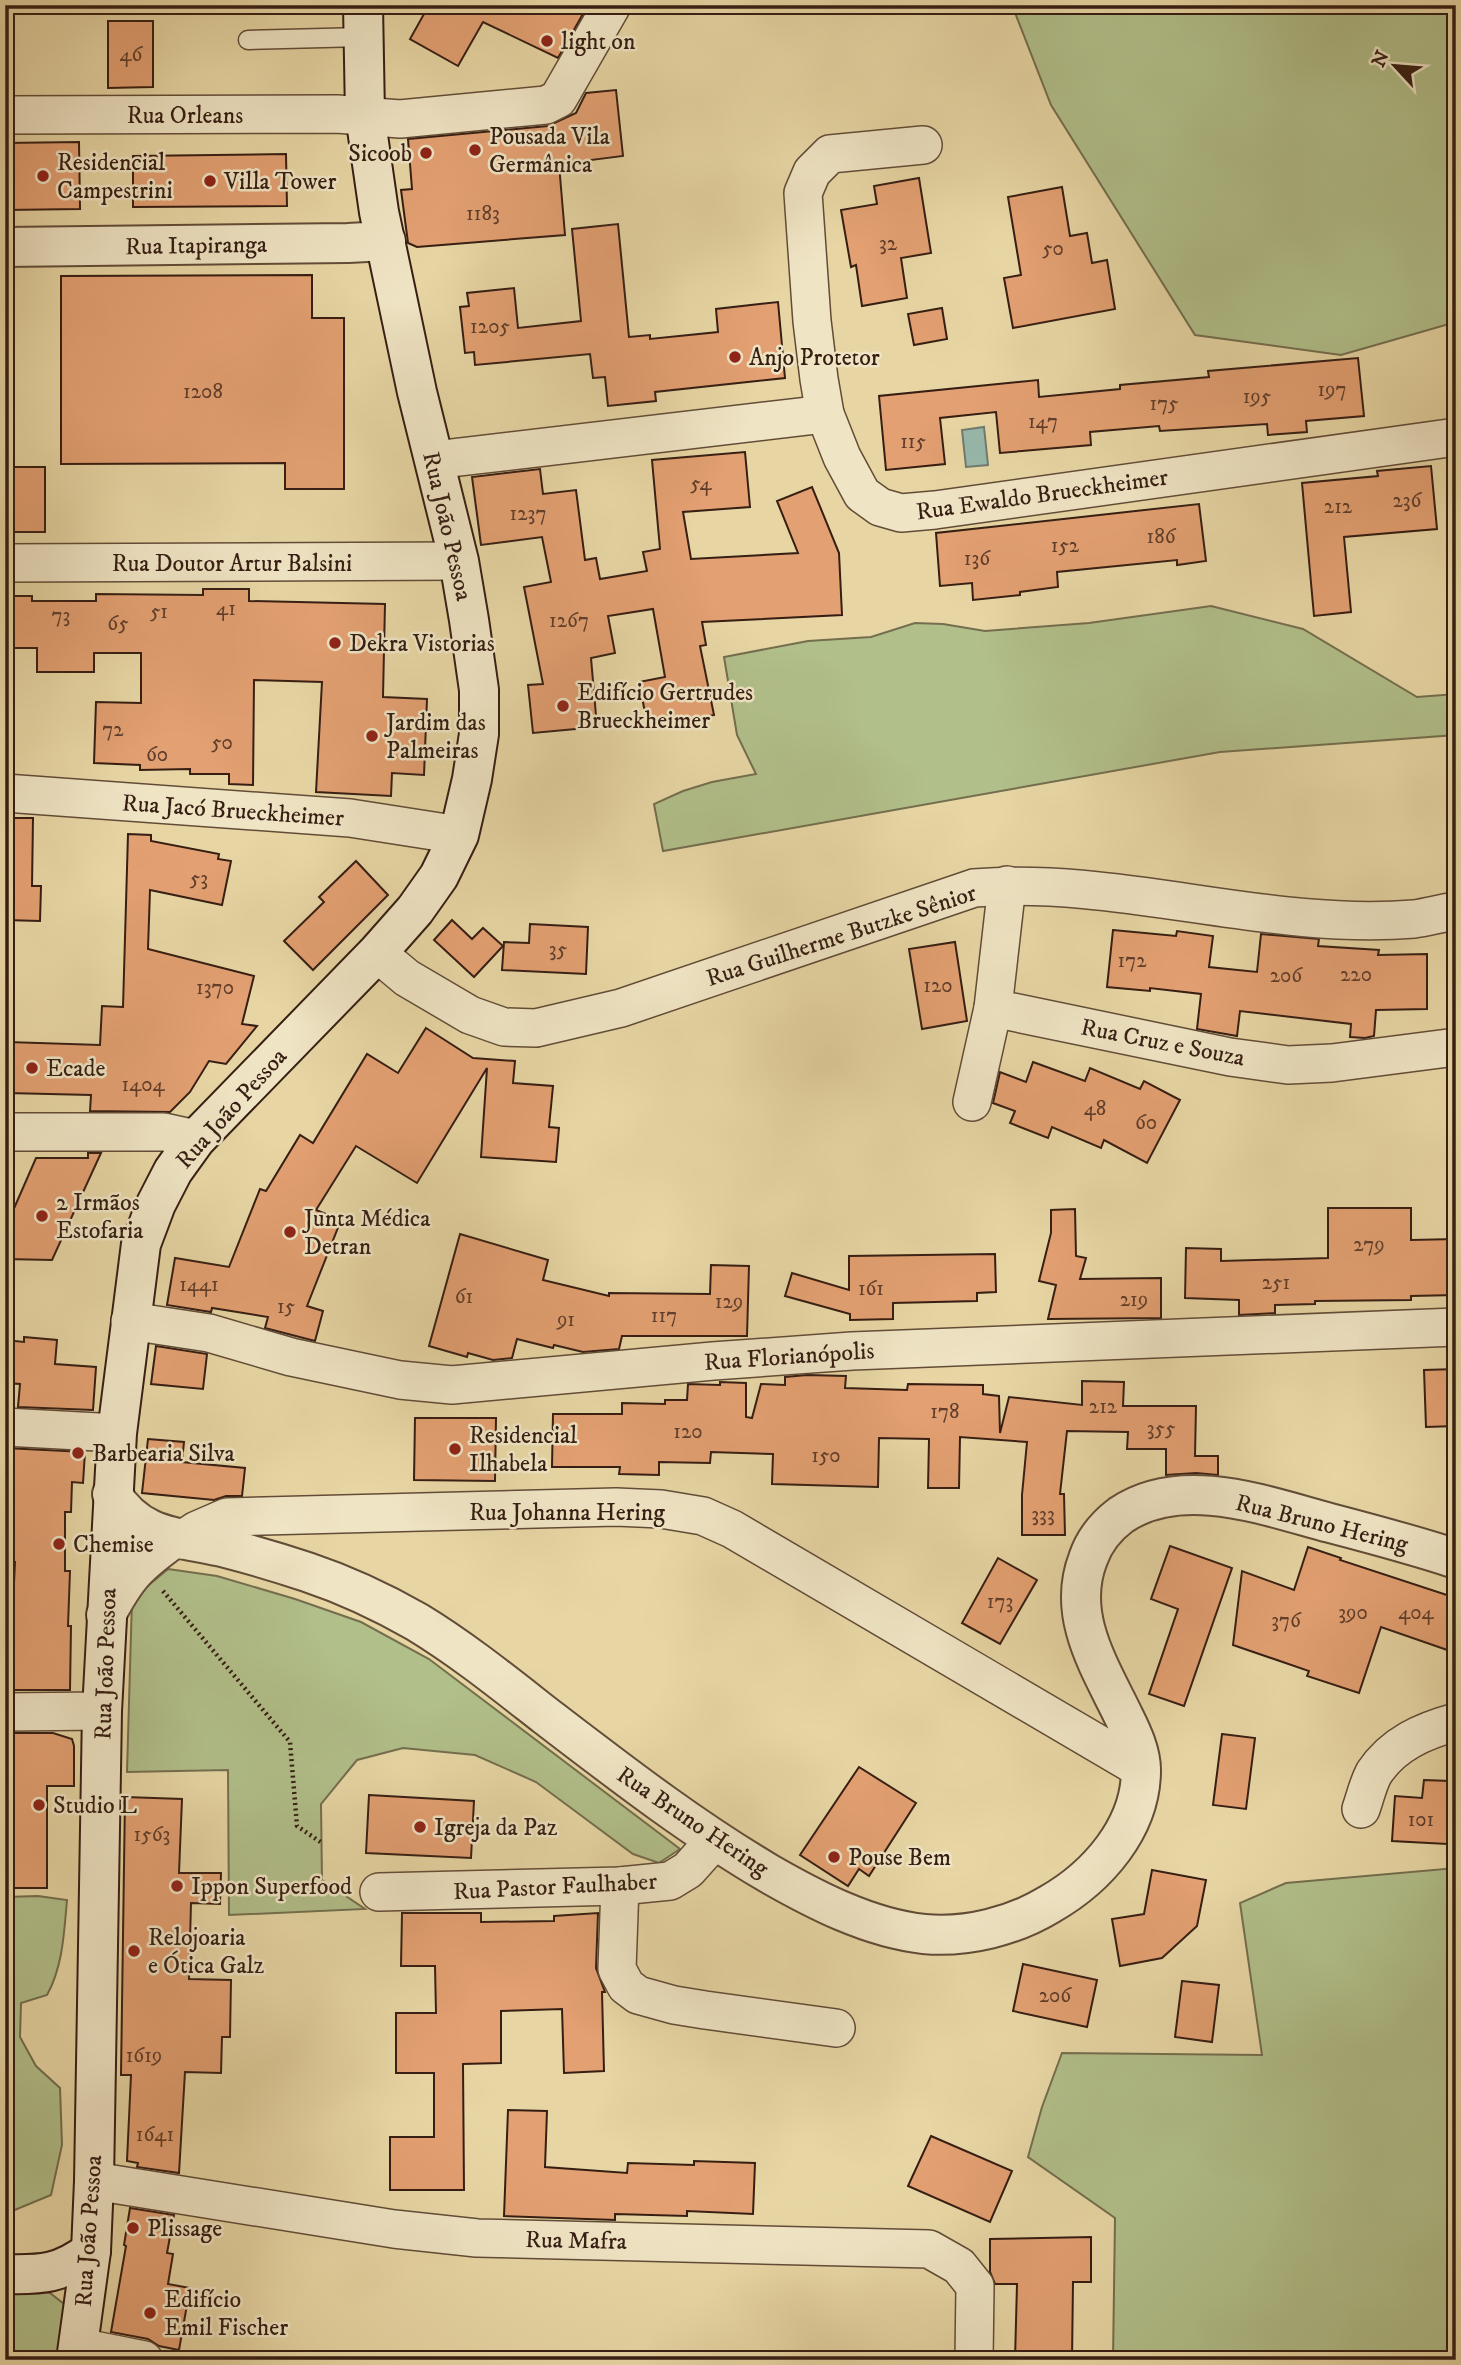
<svg xmlns="http://www.w3.org/2000/svg" width="1461" height="2365" font-family="'IM FELL DW Pica',serif">
<style>
.green{fill:#b1bf8a;stroke:#746e4e;stroke-width:2}
.water{fill:#97b8ab;stroke:#707a6e;stroke-width:2}
.building{fill:#e3a072;stroke:#361e13;stroke-width:2}
.lines{fill:none;stroke-linecap:round;stroke-linejoin:round}
.service-casing{stroke:#624c37;stroke-width:21}
.minor-casing{stroke:#624c37;stroke-width:40}
.tertiary-casing{stroke:#624c37;stroke-width:42}
.secondary-casing{stroke:#361e13;stroke-width:42}
.path{stroke:#361e13;stroke-width:4.5;stroke-dasharray:2 3.5;stroke-linecap:butt}
.service{stroke:#efe4c4;stroke-width:18}
.minor{stroke:#efe4c4;stroke-width:37}
.tertiary{stroke:#efe4c4;stroke-width:38}
.secondary{stroke:#efe4c4;stroke-width:38}
.poi-dot{fill:#8f2418;stroke:#efe4c4;stroke-width:2.5}
.labels{text-anchor:middle;stroke-width:5;stroke-linejoin:round;paint-order:stroke}
.number-label{font-size:21px;fill:#613e2b}
.poi-label{font-size:24px;fill:#361e13;stroke:#efe4c4;text-anchor:start}
.street-label{font-size:24px;fill:#361e13;stroke:#efe4c4}
</style>
<rect width="100%" height="100%" fill="#e7d6a4"/>
<filter id="stains"><feTurbulence type="fractalNoise" baseFrequency=".00286" numOctaves="4"/><feColorMatrix values="0 0 0 0 .2 0 0 0 0 .09 0 0 0 0 .02 0 0 0 .5 -.17"/></filter>
<radialGradient id="worn" r=".72"><stop offset=".6" stop-color="#630" stop-opacity="0"/><stop offset="1" stop-color="#630" stop-opacity=".3"/></radialGradient>
<g class="green">
<path d="M1012 5H1456V322L1341 355 1195 335 1051 105Z"/>
<path d="M1211 606 1303 629 1417 697 1456 694V735L1220 752 663 851 654 804 683 791 712 782 756 774 737 735 724 657 808 641 871 637 915 623 943 624 985 631 1089 623Z"/>
<path d="M168 1569 217 1576 295 1599 361 1622 429 1659 680 1849 659 1863 633 1854 536 1782 475 1755 403 1748 357 1760 321 1804 322 1880 365 1909 229 1915 228 1770 127 1772 132 1599Z"/>
<path d="M1456 1868V2360H1113L1115 2218 1028 2157 1042 2107 1062 2053 1262 2055 1240 1903 1286 1883Z"/>
<path d="M38 1896 67 1900C64 1933 63 1966 47 1995L21 2003 20 2037 36 2066 60 2088 62 2145 51 2195 5 2214V1897Z"/>
<path d="M37 2289 50 2293 64 2304 62 2344 58 2360H5V2290Z"/>
</g>
<path class="water" d="M984 427 988 465 966 467 962 430Z"/>
<g class="building">
<path d="M429 5H588L558 58 483 22 458 66 410 39Z"/>
<path d="M108 21H153V87L108 88Z"/>
<path d="M616 90 623 156 559 164 565 235 417 247 408 243 401 190 412 189 408 139 548 126 576 113 586 93Z"/>
<path d="M79 142 80 209 5 210V143Z"/>
<path d="M286 154 287 206 133 207V156Z"/>
<path d="M919 178 931 253 901 258 907 298 862 306 856 265 851 267 841 210 877 204 874 186Z"/>
<path d="M1062 187 1070 236 1087 233 1092 263 1107 260 1115 309 1013 328 1004 278 1021 275 1008 197Z"/>
<path d="M618 224 629 337 650 335V339L718 332 716 309 778 302 785 378 655 392 656 401 608 406 605 377 593 378 590 354 475 365 474 352 465 353 460 307 469 306 467 293 514 288 518 328 581 321 572 229Z"/>
<path d="M312 275V318H344V489H285V463L61 464V276Z"/>
<path d="M942 308 947 339 914 345 908 314Z"/>
<path d="M1358 358 1364 416 1306 421 1307 432 1268 435 1267 424 1160 431 1159 426 1090 432 1091 445 1000 453 996 412 940 418 945 464 886 470 879 396 1038 380 1039 397 1120 389V385L1209 377 1208 371Z"/>
<path d="M745 452 750 507 683 512 691 559 798 553 777 501 812 487 839 553 842 615 702 622 706 645 700 646 714 715 648 728 639 682 665 677 653 609 608 616 615 653 591 658 597 727 533 733 528 685 543 684 524 587 551 582 542 537 481 545 472 477 540 469 543 494 576 490 585 560 596 558 600 579 647 571 643 552 660 549 652 460Z"/>
<path d="M1431 466 1437 529 1344 537 1351 612 1314 616 1302 483 1378 476 1377 471Z"/>
<rect x="5" y="467" width="40" height="65"/>
<path d="M1199 504 1206 561 1177 565V560L1057 572 1058 587 1020 592V595L973 600 972 583 940 586 936 533Z"/>
<path d="M203 589H249V601L385 604 383 697 427 699 424 775 392 773 391 796 316 792 322 682 254 680 253 785 229 784V774H190V769L140 770V765L94 763 96 702 141 703V653H94V672H37V648H5V596H32V601H96V594L203 595Z"/>
<path d="M5 818H33L32 886H41L40 921 5 920Z"/>
<path d="M128 834 151 835V841L219 854 218 859 231 861 222 905 150 890 148 949 254 976 242 1024 257 1026 226 1064 209 1061 190 1092 170 1112 90 1111 91 1095 7 1093 8 1042 100 1045 102 1006 123 1007Z"/>
<path d="M356 861 388 895 313 970 284 941 324 902 319 897Z"/>
<path d="M452 920 472 939 483 928 503 946 474 977 434 940Z"/>
<path d="M530 924 588 927 586 974 502 970 504 942 529 943Z"/>
<path d="M1113 930 1176 936 1177 931 1213 936 1209 967 1257 972 1261 934 1319 939 1318 946 1379 950 1378 955 1427 954V1009L1376 1010 1374 1036 1365 1038 1350 1037 1351 1024 1240 1011 1237 1036 1197 1029 1201 994 1150 988V991L1107 987Z"/>
<path d="M955 942 967 1021 922 1029 909 949Z"/>
<path d="M426 1028 473 1058 515 1061 513 1083 553 1086 549 1127 559 1128 556 1162 481 1157 487 1068 417 1183 356 1146 316 1210 341 1220 307 1306 323 1311 315 1341 265 1328 268 1317 212 1308 211 1312 167 1305 175 1258 229 1267 260 1189 266 1191 300 1135 313 1143 367 1054 398 1073Z"/>
<path d="M1033 1062 1085 1081 1090 1068 1140 1089 1144 1081 1180 1100 1147 1163 1104 1140 1101 1148 1052 1127 1048 1138 1010 1123 1015 1111 993 1103 1000 1072 1026 1082Z"/>
<path d="M88 1153H101L52 1260 5 1259V1229L36 1158H88Z"/>
<path d="M1328 1208H1411V1240L1456 1239V1295L1411 1296V1300L1315 1301V1304L1275 1305V1313L1239 1315V1300L1185 1298 1186 1248 1221 1249V1261L1328 1258Z"/>
<path d="M1075 1209 1076 1256 1086 1258 1080 1279 1161 1278V1318L1048 1319 1056 1285 1039 1281 1051 1233V1210Z"/>
<path d="M460 1234 548 1260 543 1280 609 1296V1293L710 1294 711 1265 749 1266 747 1336H622L619 1349 583 1352 554 1345 553 1348 517 1339 512 1358 493 1360 468 1353 467 1357 429 1346Z"/>
<path d="M995 1254 996 1292 977 1293V1301L893 1303V1319L850 1320V1314L785 1296 792 1273 849 1290V1256Z"/>
<path d="M24 1337 57 1340 55 1364 96 1367 93 1410 18 1407 20 1384 5 1383V1340L24 1342Z"/>
<path d="M156 1346 207 1354 203 1389 151 1384Z"/>
<path d="M1456 1369V1426L1426 1427 1424 1370Z"/>
<path d="M807 1375 846 1376 845 1388 907 1390 908 1384 983 1385V1394L999 1396 1000 1433 1009 1397 1082 1405V1381L1124 1382 1123 1406H1196L1195 1456H1218V1475L1196 1473 1166 1475V1449H1127L1128 1432 1067 1431 1060 1494H1064L1065 1535H1022V1495L1027 1442 960 1437 959 1488H928L929 1439 879 1438 878 1487 772 1484 773 1454 711 1452 710 1463 659 1462V1475L619 1474 620 1467H552L553 1414H622V1403L665 1404V1400H687L688 1384 720 1385V1382L746 1383V1417L752 1418 761 1384 785 1385V1377Z"/>
<path d="M415 1418H496L495 1481 414 1480Z"/>
<path d="M148 1439 184 1442 182 1462 245 1468 242 1496H226L214 1500 142 1493Z"/>
<path d="M5 1448 85 1452 83 1483 72 1482 71 1512H65V1571H70L68 1626H71L70 1690H9L15 1562H11V1521L5 1520Z"/>
<path d="M1170 1546 1232 1568 1184 1706 1149 1694 1178 1609 1151 1599Z"/>
<path d="M1308 1547 1341 1558 1340 1560 1456 1598V1653L1381 1627 1359 1693 1307 1676 1309 1671 1233 1645 1242 1571 1294 1590Z"/>
<path d="M998 1558 1037 1580 1000 1644 962 1623Z"/>
<path d="M5 1733H53L72 1739 74 1746V1786H47V1888H5Z"/>
<path d="M1222 1734 1255 1738 1246 1809 1213 1805Z"/>
<path d="M859 1767 916 1803 869 1876 859 1869 848 1886 800 1855Z"/>
<path d="M1424 1780 1450 1781 1447 1844 1392 1841 1395 1796 1422 1798Z"/>
<path d="M369 1795 474 1801 471 1858 366 1853Z"/>
<path d="M125 1797 182 1799 179 1873H221L220 1904 191 1903 189 1979 231 1980 230 2037H222L221 2073 185 2072 179 2173 137 2167 138 2163 127 2161 131 2075H121Z"/>
<path d="M1152 1870 1206 1880 1197 1926 1162 1958 1120 1966 1112 1919 1144 1914Z"/>
<path d="M402 1913H481V1922L554 1921V1916L598 1913 596 1968 605 1992H602L604 2071 564 2073 562 2009 501 2011V2063L463 2064 464 2190H390V2137H434V2073H396V2013H436L435 1966H401Z"/>
<path d="M1023 1964 1097 1980 1087 2027 1013 2011Z"/>
<path d="M1182 1981 1219 1985 1212 2042 1175 2037Z"/>
<path d="M508 2110 547 2111 545 2167 627 2173 628 2163 694 2165V2161L755 2163 753 2214 687 2211V2216L615 2214V2220L504 2216Z"/>
<path d="M931 2136 1012 2171 990 2222 908 2186Z"/>
<path d="M130 2208 174 2215 167 2253 173 2254 168 2284 190 2288 179 2350 159 2346 148 2339 111 2332 126 2246 124 2245Z"/>
<path d="M1091 2237V2282H1073L1072 2360H1015L1017 2284H995L990 2272V2239Z"/>
</g>
<g class="lines">
<g class="service-casing">
<path id="service" d="M248 40 363 37"/>
</g>
<g class="minor-casing">
<g id="minor">
<path d="M5 115 337 114 400 119 546 105 558 99 612 5"/>
<path d="M923 145 830 154 812 172 803 193 812 321 819 379 825 414 842 457 862 494 880 507 901 513 935 510 1456 437"/>
<path d="M434 460 825 414"/>
<path d="M5 563 459 561"/>
<path d="M5 793 350 818 459 835"/>
<path d="M1007 885 993 1008 1230 1057 1288 1065 1332 1063 1456 1047"/>
<path d="M377 953 407 978 470 1015 504 1027 536 1028 621 1008 974 888C1121 876 1266 931 1414 919 1428 917 1442 913 1456 911"/>
<path d="M972 1102 993 1008"/>
<path d="M5 1132H164L196 1139"/>
<path d="M130 1321 209 1333 291 1357 400 1380 452 1385 713 1361 852 1351 1456 1327"/>
<path d="M5 1427 117 1433"/>
<path d="M182 1540 197 1530 227 1517 616 1507 661 1509 703 1516 732 1529 1141 1769"/>
<path d="M5 1712 102 1711"/>
<path d="M1361 1809C1365 1798 1368 1784 1374 1773 1393 1744 1423 1731 1456 1722"/>
<path d="M620 1886 617 1969 626 1986 638 1995 674 2005 705 2010 836 2028"/>
<path d="M379 1892 620 1886 670 1881 688 1870 714 1841"/>
<path d="M94 2181 394 2229 477 2238 929 2249 959 2266 975 2286 974 2360"/>
<path d="M79 2347 144 2360"/>
</g>
</g>
<g class="tertiary-casing">
<g id="tertiary">
<path d="M5 247 348 243 386 241"/>
<path d="M112 1494C139 1539 180 1537 226 1548 253 1555 280 1563 307 1572 346 1585 382 1602 417 1622 463 1650 505 1684 546 1716 618 1771 690 1827 768 1873 815 1900 869 1928 924 1934 967 1938 1014 1926 1050 1904 1097 1877 1141 1828 1141 1770 1141 1752 1132 1733 1124 1717 1100 1667 1066 1616 1088 1559 1094 1541 1105 1527 1121 1515 1182 1474 1266 1506 1330 1523 1372 1534 1414 1545 1456 1559"/>
<path d="M106 1615C127 1575 137 1565 173 1539"/>
</g>
</g>
<g class="secondary-casing">
<g id="secondary">
<path d="M5 2274C42 2275 61 2274 91 2251"/>
<path d="M76 2360 91 2251 94 2181 102 1711 117 1433 141 1244 156 1204 173 1171 196 1139 377 953 415 910 439 876 459 835 472 779 479 734V690L469 620 459 561 417 392 379 212 365 115 363 5"/>
</g>
</g>
<path class="path" d="M163 1591 290 1742 297 1826 322 1843"/>
<use href="#service" class="service"/>
<use href="#minor" class="minor"/>
<use href="#tertiary" class="tertiary"/>
<use href="#secondary" class="secondary"/>
</g>
<g class="poi-dot">
<circle cx="547" cy="41" r="7"/>
<circle cx="475" cy="150" r="7"/>
<circle cx="426" cy="153" r="7"/>
<circle cx="43" cy="176" r="7"/>
<circle cx="210" cy="181" r="7"/>
<circle cx="735" cy="357" r="7"/>
<circle cx="335" cy="643" r="7"/>
<circle cx="563" cy="706" r="7"/>
<circle cx="372" cy="736" r="7"/>
<circle cx="32" cy="1068" r="7"/>
<circle cx="42" cy="1216" r="7"/>
<circle cx="290" cy="1232" r="7"/>
<circle cx="455" cy="1449" r="7"/>
<circle cx="78" cy="1453" r="7"/>
<circle cx="59" cy="1544" r="7"/>
<circle cx="39" cy="1805" r="7"/>
<circle cx="420" cy="1827" r="7"/>
<circle cx="834" cy="1857" r="7"/>
<circle cx="177" cy="1886" r="7"/>
<circle cx="134" cy="1951" r="7"/>
<circle cx="133" cy="2228" r="7"/>
<circle cx="150" cy="2313" r="7"/>
</g>
<g class="labels">
<g class="number-label">
<text x="131" y="61">46</text>
<text x="483" y="220">1183</text>
<text x="888" y="250">32</text>
<text x="1053" y="255">50</text>
<text x="490" y="333">1205</text>
<text x="1332" y="396">197</text>
<text x="203" y="398">1208</text>
<text x="1257" y="403">195</text>
<text x="1164" y="410">175</text>
<text x="1043" y="428">147</text>
<text x="913" y="448">115</text>
<text x="701" y="490">54</text>
<text x="1407" y="507">236</text>
<text x="1338" y="513">212</text>
<text x="528" y="520">1237</text>
<text x="1161" y="543">186</text>
<text x="1065" y="552">152</text>
<text x="977" y="565">136</text>
<text x="226" y="615">41</text>
<text x="159" y="618">51</text>
<text x="61" y="622">73</text>
<text x="569" y="627">1267</text>
<text x="118" y="630">65</text>
<text x="113" y="736">72</text>
<text x="222" y="749">50</text>
<text x="157" y="761">60</text>
<text x="199" y="885">53</text>
<text x="558" y="956">35</text>
<text x="1132" y="967">172</text>
<text x="1356" y="981">220</text>
<text x="1286" y="982">206</text>
<text x="938" y="992">120</text>
<text x="215" y="994">1370</text>
<text x="143" y="1091">1404</text>
<text x="1095" y="1115">48</text>
<text x="1146" y="1129">60</text>
<text x="1369" y="1251">279</text>
<text x="1276" y="1289">251</text>
<text x="199" y="1291">1441</text>
<text x="871" y="1295">161</text>
<text x="464" y="1303">61</text>
<text x="1134" y="1306">219</text>
<text x="729" y="1308">129</text>
<text x="286" y="1313">15</text>
<text x="664" y="1322">117</text>
<text x="566" y="1326">91</text>
<text x="1103" y="1413">212</text>
<text x="945" y="1418">178</text>
<text x="1161" y="1435">355</text>
<text x="688" y="1438">120</text>
<text x="826" y="1462">150</text>
<text x="1043" y="1521">333</text>
<text x="1000" y="1608">173</text>
<text x="1353" y="1619">390</text>
<text x="1416" y="1619">404</text>
<text x="1286" y="1627">376</text>
<text x="1421" y="1826">101</text>
<text x="152" y="1841">1563</text>
<text x="1055" y="2002">206</text>
<text x="144" y="2062">1619</text>
<text x="155" y="2141">1641</text>
</g>
<g class="poi-label">
<text x="561" y="49">light on</text>
<text x="489" y="144">Pousada Vila<tspan x="489" dy="28">Germânica</tspan></text>
<text x="412" y="161" text-anchor="end">Sicoob</text>
<text x="57" y="170">Residencial<tspan x="57" dy="28">Campestrini</tspan></text>
<text x="224" y="189">Villa Tower</text>
<text x="749" y="365">Anjo Protetor</text>
<text x="349" y="651">Dekra Vistorias</text>
<text x="577" y="700">Edifício Gertrudes<tspan x="577" dy="28">Brueckheimer</tspan></text>
<text x="386" y="730">Jardim das<tspan x="386" dy="28">Palmeiras</tspan></text>
<text x="46" y="1076">Ecade</text>
<text x="56" y="1210">2 Irmãos<tspan x="56" dy="28">Estofaria</tspan></text>
<text x="304" y="1226">Junta Médica<tspan x="304" dy="28">Detran</tspan></text>
<text x="469" y="1443">Residencial<tspan x="469" dy="28">Ilhabela</tspan></text>
<text x="92" y="1461">Barbearia Silva</text>
<text x="73" y="1552">Chemise</text>
<text x="53" y="1813">Studio L</text>
<text x="434" y="1835">Igreja da Paz</text>
<text x="848" y="1865">Pouse Bem</text>
<text x="191" y="1894">Ippon Superfood</text>
<text x="148" y="1945">Relojoaria<tspan x="148" dy="28">e Ótica Galz</tspan></text>
<text x="147" y="2236">Plissage</text>
<text x="164" y="2307">Edifício<tspan x="164" dy="28">Emil Fischer</tspan></text>
</g>
<g class="street-label">
<text x="185" y="123">Rua Orleans</text>
<text transform="translate(196 245) rotate(-1)" y="8">Rua Itapiranga</text>
<text transform="translate(1042 494) rotate(-8)" y="8">Rua Ewaldo Brueckheimer</text>
<text transform="translate(448 526) rotate(77)" y="8">Rua João Pessoa</text>
<text x="232" y="571">Rua Doutor Artur Balsini</text>
<text transform="translate(233 810) rotate(4)" y="8">Rua Jacó Brueckheimer</text>
<text transform="translate(841 935) rotate(-18)" y="8">Rua Guilherme Butzke Sênior</text>
<text transform="translate(1163 1042) rotate(11)" y="8">Rua Cruz e Souza</text>
<text transform="translate(231 1108) rotate(-48)" y="8">Rua João Pessoa</text>
<text transform="translate(789 1356) rotate(-4)" y="8">Rua Florianópolis</text>
<text x="567" y="1520">Rua Johanna Hering</text>
<text transform="translate(1322 1523) rotate(14)" y="8">Rua Bruno Hering</text>
<text transform="translate(105 1664) rotate(-88)" y="8">Rua João Pessoa</text>
<text transform="translate(693 1821) rotate(34)" y="8">Rua Bruno Hering</text>
<text transform="translate(555 1886) rotate(-3)" y="8">Rua Pastor Faulhaber</text>
<text transform="translate(88 2231) rotate(-86)" y="8">Rua João Pessoa</text>
<text transform="translate(576 2240) rotate(1)" y="8">Rua Mafra</text>
</g>
</g>
<rect width="1461" height="2365" fill="none" stroke="#e7d6a4" stroke-width="28"/>
<rect x="7" y="7" width="1447" height="2351" fill="none" stroke="#361e13" stroke-width="3.5"/>
<rect x="14" y="14" width="1433" height="2337" fill="none" stroke="#361e13" stroke-width="2"/>
<g transform="translate(1395 66) rotate(296)" stroke="#efe4c4" stroke-width="5" paint-order="stroke">
<path d="M0-5L12 26L0 18L-12 26Z" fill="#361e13"/>
<text y="-10" font-size="19" font-weight="bold" text-anchor="middle" fill="#361e13">N</text>
</g>
<rect width="100%" height="100%" filter="url(#stains)"/>
<rect width="100%" height="100%" fill="url(#worn)"/>
</svg>
